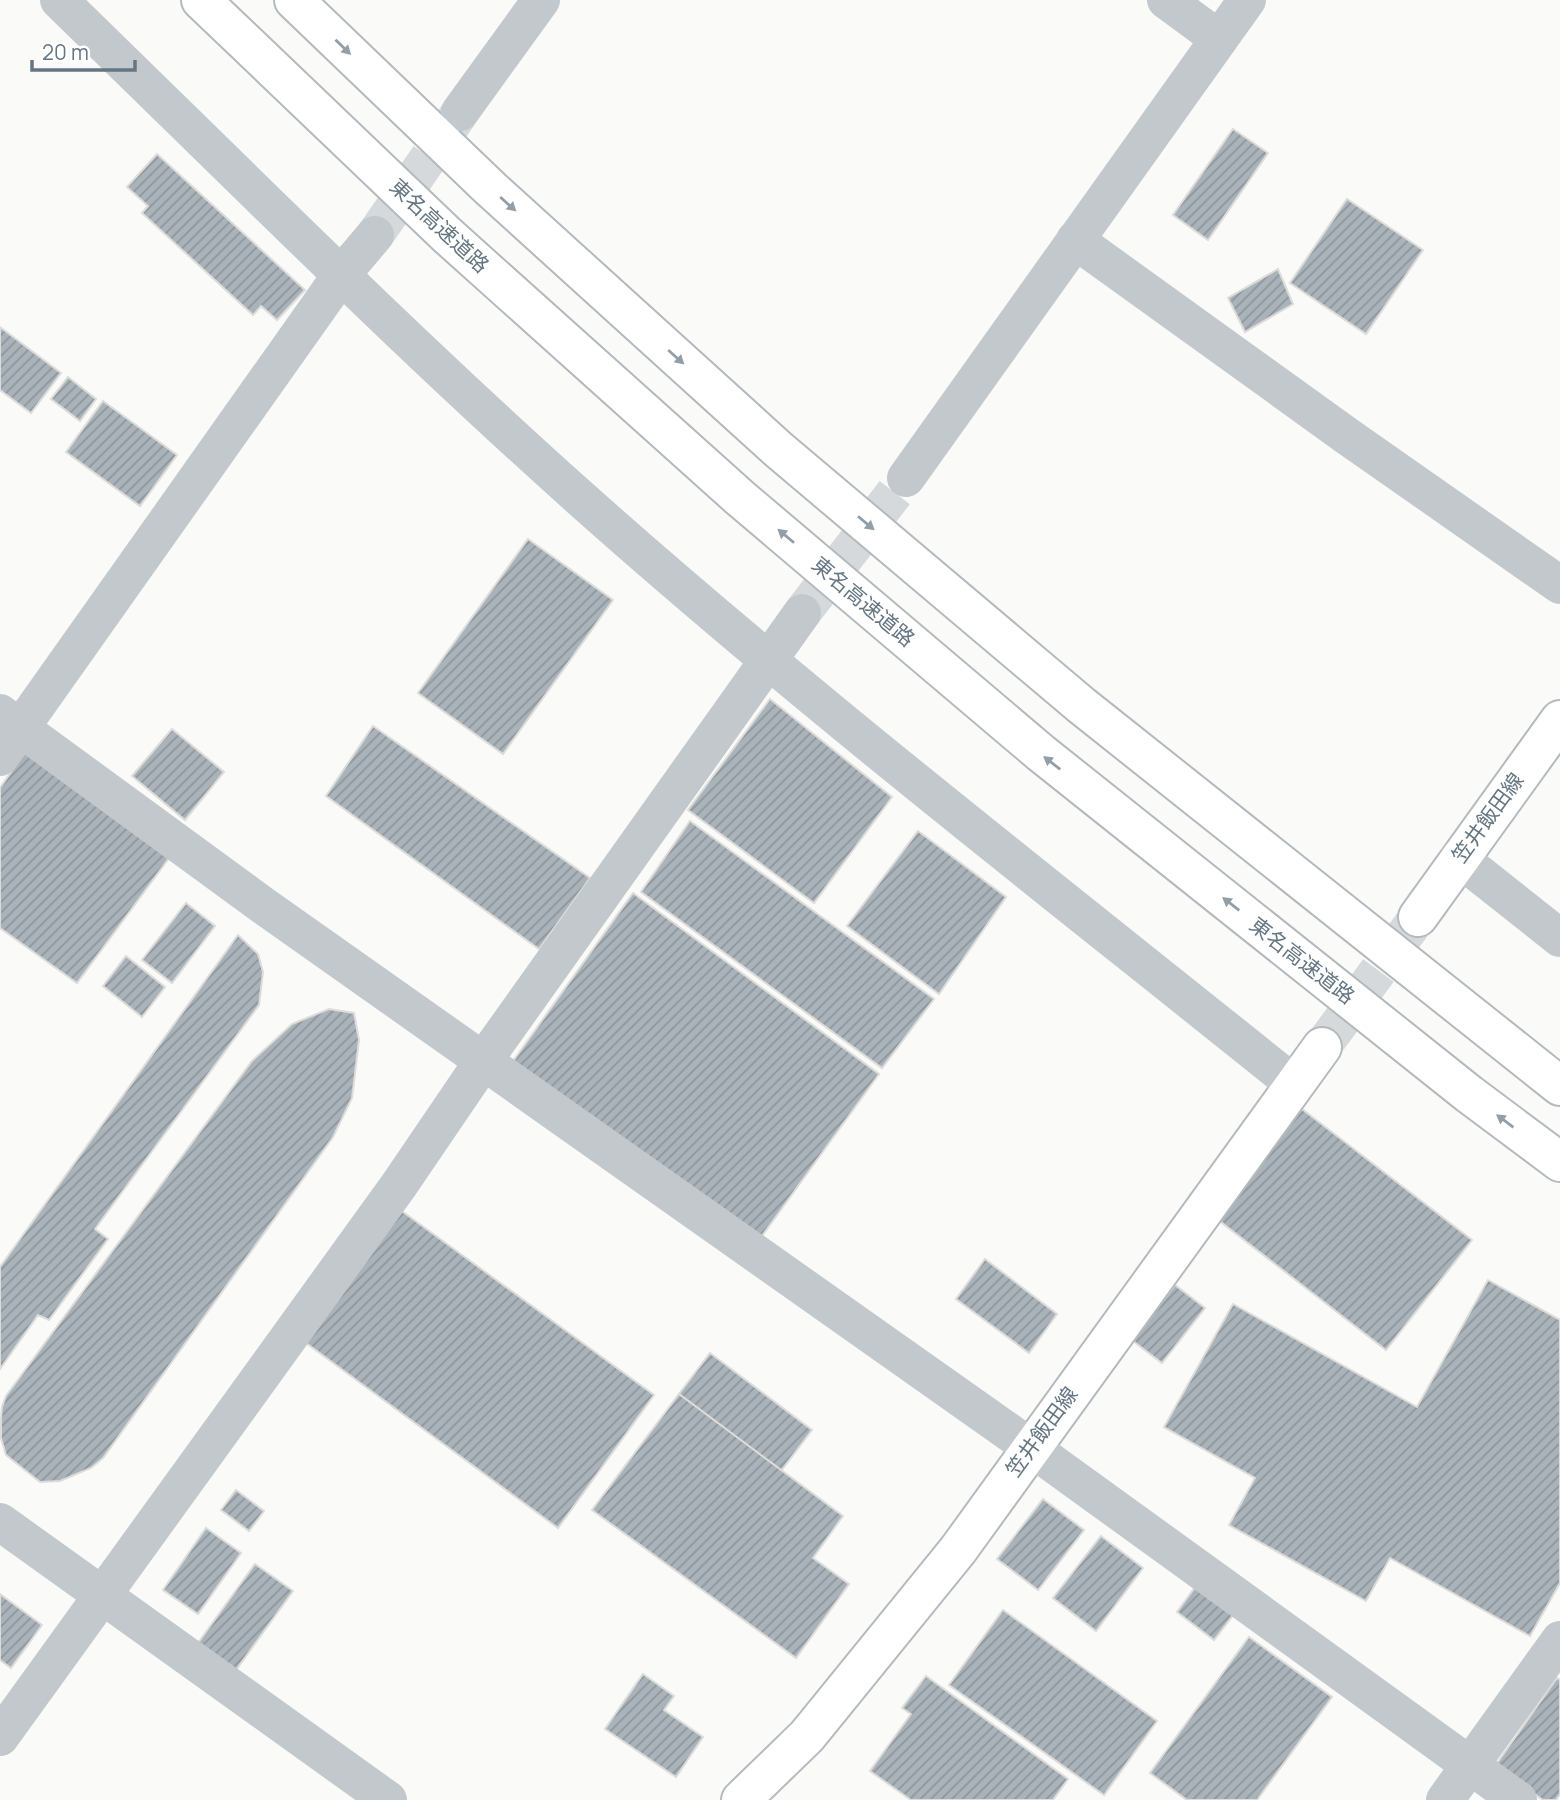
<svg xmlns="http://www.w3.org/2000/svg" width="1560" height="1800" font-family="Manrope,'Noto Sans JP',sans-serif">
<style>
.building{fill:url(#building-hatch);stroke:#dcdcda;stroke-width:2}
.lines{fill:none;stroke-linecap:round;stroke-linejoin:round}
.minor-tunnel{stroke:#d5d9db;stroke-width:38;stroke-dasharray:38 19;stroke-linecap:butt}
.major-tunnel{stroke:#d5d9db;stroke-width:38;stroke-dasharray:38 19;stroke-linecap:butt}
.major-casing{stroke:#b5babe;stroke-width:42}
.highway-casing{stroke:#b4b9bd;stroke-width:42}
.minor{stroke:#c3c8cc;stroke-width:38}
.major{stroke:#fff;stroke-width:38}
.highway{stroke:#fff;stroke-width:38}
.oneway{fill:#939fa8}
.labels{text-anchor:middle;stroke-width:7;stroke-linejoin:round;paint-order:stroke}
.street-label{font-size:21px;fill:#657683;stroke:#fff}
</style>
<defs>
<pattern id="building-hatch" width="6" height="6" patternUnits="userSpaceOnUse" patternTransform="scale(1.75)"><rect width="6" height="6" fill="#aab3b9"/><path d="M-1 1l2-2M0 6l6-6M5 7l2-2" fill="none" stroke="#8e969c"/></pattern>
</defs>
<rect width="100%" height="100%" fill="#fafaf8"/>
<g class="building">
<path d="M1233 129 1268 153 1208 240 1173 215Z"/>
<path d="M157 154 305 290 277 320 261 306 253 315 142 213 148 206 127 187Z"/>
<path d="M1347 199 1423 250 1366 334 1290 283Z"/>
<path d="M1278 269 1293 304 1245 332 1228 298Z"/>
<path d="M0 327 61 373 31 413 0 390Z"/>
<path d="M68 377 96 399 80 421 51 399Z"/>
<path d="M103 401 177 455 140 506 66 452Z"/>
<path d="M528 539 613 600 503 754 418 693Z"/>
<path d="M770 699 892 797 814 903 688 810Z"/>
<path d="M373 726 590 878 539 949 326 796Z"/>
<path d="M172 729 224 772 185 820 132 776Z"/>
<path d="M29 746 172 854 77 983 0 928V788Z"/>
<path d="M690 821 934 999 882 1068 641 892Z"/>
<path d="M918 831 1006 897 939 994 847 926Z"/>
<path d="M633 893 879 1074 759 1240 511 1064Z"/>
<path d="M186 903 215 926 172 983 142 960Z"/>
<path d="M238 935 258 954 263 972 259 1005 95 1229 108 1239 49 1320 38 1315 0 1369V1267Z"/>
<path d="M126 956 165 987 142 1017 103 986Z"/>
<path d="M329 1009 354 1013 359 1040 352 1098 333 1137 103 1458 91 1468 60 1481 40 1482 6 1455 1 1438V1419L2 1407 6 1396 252 1061 292 1024Z"/>
<path d="M1302 1109 1472 1240 1386 1350 1217 1219Z"/>
<path d="M399 1209 654 1395 558 1528 302 1340Z"/>
<path d="M985 1259 1057 1314 1029 1353 956 1299Z"/>
<path d="M1488 1280 1560 1320V1583L1530 1636 1390 1558 1366 1601 1229 1525 1255 1478 1164 1427 1233 1304 1417 1407Z"/>
<path d="M1175 1285 1205 1308 1162 1363 1133 1341Z"/>
<path d="M710 1353 812 1430 781 1471 679 1394Z"/>
<path d="M679 1394 843 1516 813 1558 849 1584 796 1658 592 1510Z"/>
<path d="M236 1490 264 1511 249 1531 221 1510Z"/>
<path d="M1043 1499 1084 1530 1038 1590 997 1559Z"/>
<path d="M206 1528 241 1553 198 1614 163 1590Z"/>
<path d="M1101 1536 1143 1568 1096 1631 1053 1598Z"/>
<path d="M255 1564 293 1591 236 1670 198 1643Z"/>
<path d="M1196 1586 1234 1614 1214 1640 1177 1612Z"/>
<path d="M0 1594 42 1625 11 1668 0 1660Z"/>
<path d="M1003 1610 1157 1721 1104 1795 949 1685Z"/>
<path d="M1249 1637 1332 1697 1257 1800H1187L1150 1773Z"/>
<path d="M643 1674 674 1696 664 1710 703 1737 676 1777 605 1729Z"/>
<path d="M926 1676 1068 1779 1053 1800H911L870 1771 911 1714 902 1708Z"/>
<path d="M1557 1678 1560 1680V1794L1556 1800H1543L1495 1766Z"/>
</g>
<g class="lines">
<g class="minor-tunnel">
<path d="M375 235 459 114"/>
<path d="M802 613 906 478"/>
</g>
<path class="major-tunnel" d="M1322 1047 1418 917"/>
<g class="major-casing">
<g id="major">
<path d="M1418 917 1560 720"/>
<path d="M741 1800 807 1736 958 1550 1322 1047"/>
</g>
</g>
<g class="highway-casing">
<g id="highway">
<path d="M201 0 448 236 739 497 1041 753 1469 1094 1560 1162"/>
<path d="M294 0 491 189 779 450 1081 705 1560 1086"/>
</g>
</g>
<g class="minor">
<path d="M59 0C231 167 400 337 579 497 809 702 1054 891 1294 1084"/>
<path d="M1166 0 1219 39"/>
<path d="M460 112 541 0"/>
<path d="M1075 240 1347 436 1560 585"/>
<path d="M906 478 1247 0"/>
<path d="M0 713 261 904 1030 1447 1518 1800"/>
<path d="M0 757 342 274 375 235"/>
<path d="M1459 858 1560 938"/>
<path d="M0 1522 388 1800"/>
<path d="M0 1737 399 1185 484 1060 802 613"/>
<path d="M1445 1800 1560 1640"/>
</g>
<use href="#major" class="major"/>
<use href="#highway" class="highway"/>
</g>
<defs><path id="oneway-solid" d="M-6-.8H1V-3.2L6.5 0L1 3.2V.8H-6Z" transform="scale(1.75)"/></defs>
<g class="oneway">
<use href="#oneway-solid" transform="translate(343 47) rotate(44)"/>
<use href="#oneway-solid" transform="translate(508 204) rotate(42)"/>
<use href="#oneway-solid" transform="translate(676 357) rotate(42)"/>
<use href="#oneway-solid" transform="translate(866 523) rotate(40)"/>
<use href="#oneway-solid" transform="translate(786 536) rotate(-140)"/>
<use href="#oneway-solid" transform="translate(1052 763) rotate(-142)"/>
<use href="#oneway-solid" transform="translate(1231 904) rotate(-142)"/>
<use href="#oneway-solid" transform="translate(1505 1121) rotate(-143)"/>
</g>
<g class="labels">
<g class="street-label">
<text transform="translate(439 226) rotate(43)" y="7">東名高速道路</text>
<text transform="translate(863 602) rotate(40)" y="7">東名高速道路</text>
<text transform="translate(1488 818) rotate(-54)" y="7">笠井飯田線</text>
<text transform="translate(1302 961) rotate(38)" y="7">東名高速道路</text>
<text transform="translate(1042 1432) rotate(-54)" y="7">笠井飯田線</text>
</g>
</g>
<path d="M32 60v10h103v-10" fill="none" stroke="#657683" stroke-width="3.5"/>
<text x="42" y="60" font-size="21" fill="#657683" stroke="#ffffff" stroke-width="5" paint-order="stroke">20 m</text>
</svg>
